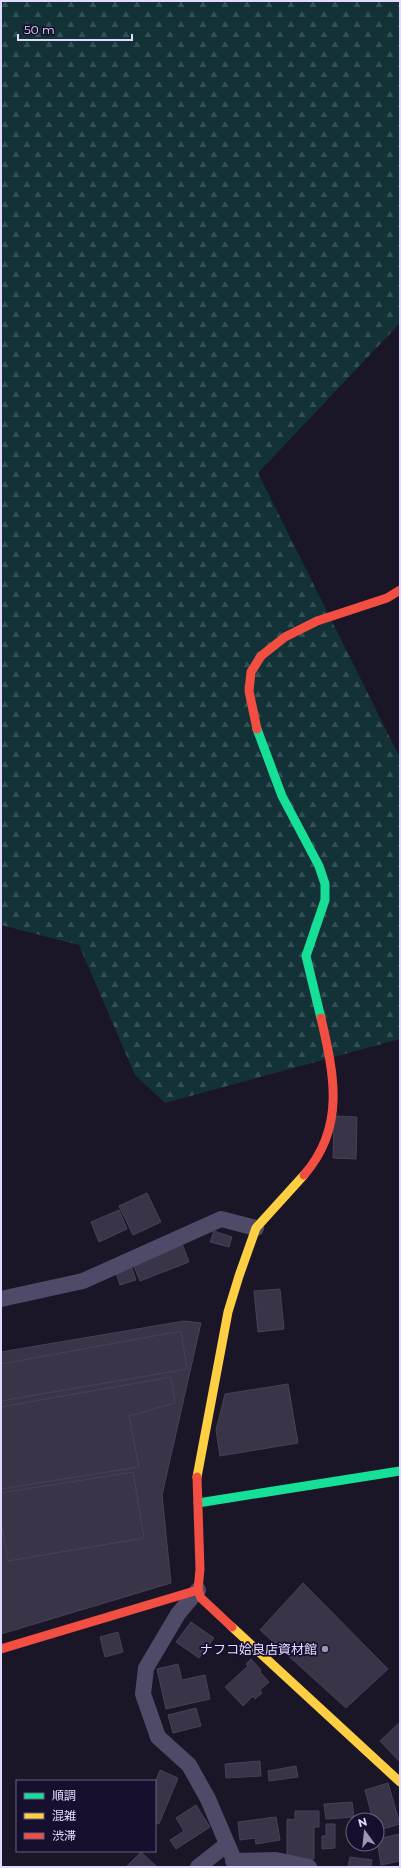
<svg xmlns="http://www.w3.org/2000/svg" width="401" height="1868" font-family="Montserrat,'Noto Sans JP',sans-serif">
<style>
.forest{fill:url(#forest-firs)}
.building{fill:#3a3448;stroke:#47405a}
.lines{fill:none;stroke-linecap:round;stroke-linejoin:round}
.street{stroke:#4e4a68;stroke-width:16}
.fast{stroke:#16e098;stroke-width:9}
.slow{stroke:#ffcf43;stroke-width:9}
.jam{stroke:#f24e42;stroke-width:9}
.poi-dot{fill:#9d96b3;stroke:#170f2e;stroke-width:1.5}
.labels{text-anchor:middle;stroke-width:3.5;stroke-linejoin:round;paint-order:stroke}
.poi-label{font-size:13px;fill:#e3dbff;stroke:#170f2e;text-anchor:end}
</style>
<defs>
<pattern id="forest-firs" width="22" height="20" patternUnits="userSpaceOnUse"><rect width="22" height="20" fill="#123237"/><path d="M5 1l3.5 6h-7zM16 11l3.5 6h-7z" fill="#344f55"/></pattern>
</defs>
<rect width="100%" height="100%" fill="#1a1627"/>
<path class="forest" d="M1 1H400V323L258 473 400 758V1039L165 1103 135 1075 79 945 1 925Z"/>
<g class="building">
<path d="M334 1116 357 1117 356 1159 333 1158Z"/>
<path d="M147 1193 161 1222 133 1235 119 1206Z"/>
<path d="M119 1210 127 1229 99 1242 91 1222Z"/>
<path d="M214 1231 232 1237 229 1247 210 1242Z"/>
<path d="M181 1241 189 1262 140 1281 131 1259Z"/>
<path d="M131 1265 136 1280 120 1285 115 1270Z"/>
<path d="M280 1289 284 1329 258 1332 254 1291Z"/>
<path d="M184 1321 201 1323 162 1495 171 1583 1 1634V1352Z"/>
<path d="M181 1331 187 1369 1 1401V1364Z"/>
<path d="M171 1377 175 1403 129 1416 139 1467 1 1489V1407Z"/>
<path d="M288 1384 298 1443 220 1456 216 1430 225 1394Z"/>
<path d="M133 1472 144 1538 8 1561 1 1521V1493Z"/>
<path d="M303 1583 388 1669 346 1708 260 1630Z"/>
<path d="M191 1622 214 1638 199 1658 176 1642Z"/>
<path d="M118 1632 123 1652 105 1657 100 1637Z"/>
<path d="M251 1659 261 1670 260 1672 269 1682 260 1690 262 1693 255 1699 253 1696 243 1706 225 1687 248 1666 246 1664Z"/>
<path d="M178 1664 182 1680 205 1675 210 1699 166 1709 157 1669Z"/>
<path d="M196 1708 201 1726 173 1733 168 1715Z"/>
<path d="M400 1722V1762L380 1741Z"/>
<path d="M260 1761 261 1776 226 1778 225 1764Z"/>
<path d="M296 1766 298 1777 269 1781 268 1771Z"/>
<path d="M160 1770 178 1778 159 1824 155 1823V1783Z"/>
<path d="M388 1783 400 1824 377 1831V1820H373L365 1790Z"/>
<path d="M352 1802 354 1817 326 1819 324 1804Z"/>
<path d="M196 1805 210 1827 176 1849 170 1840 184 1831 176 1818Z"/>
<path d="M295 1811H319V1827H314V1859H287V1819L295 1820Z"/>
<path d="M276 1817 280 1840 256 1844 255 1838 240 1840 238 1822Z"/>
<path d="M326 1824H335V1848L322 1849V1836H326Z"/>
<path d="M400 1834V1861L381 1865 377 1839Z"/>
<path d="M141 1852 157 1867H126Z"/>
<path d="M350 1857 372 1860 371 1867H348Z"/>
</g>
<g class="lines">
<g class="street">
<path d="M1 1299 83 1281 221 1219 256 1228"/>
<path d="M198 1590 178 1614 146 1668 143 1694 158 1737 189 1765 208 1799 237 1867"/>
<path d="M233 1861 276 1860 309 1867"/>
<path d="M198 1867 226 1845"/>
</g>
<g class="fast">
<path d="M257 729 282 796 319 866 325 884V900L306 956 321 1018"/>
<path d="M198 1503 400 1471"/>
</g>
<g class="slow">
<path d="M197 1477 228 1312 239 1276 256 1228 304 1175"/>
<path d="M232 1627 400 1782"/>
</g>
<g class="jam">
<path d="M257 729 249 691 251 672 261 656 285 637 317 621 387 598 400 590"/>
<path d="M304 1175C346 1127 334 1074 321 1018"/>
<path d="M197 1477 200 1569 198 1590 201 1598 232 1627"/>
<path d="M1 1649 198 1590"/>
</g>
</g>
<circle class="poi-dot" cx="325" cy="1649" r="4"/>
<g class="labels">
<g class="poi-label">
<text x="317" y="1654">ナフコ姶良店資材館</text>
</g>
</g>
<rect width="401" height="1868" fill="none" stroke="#e3dbff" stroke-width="4"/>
<rect x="16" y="1780" width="140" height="72" fill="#170f2e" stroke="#696182"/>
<rect x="24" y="1793" width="20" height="6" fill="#16e098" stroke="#696182"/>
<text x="52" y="1800" font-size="12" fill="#e3dbff">順調</text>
<rect x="24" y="1813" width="20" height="6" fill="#ffcf43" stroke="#696182"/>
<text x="52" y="1820" font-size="12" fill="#e3dbff">混雑</text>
<rect x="24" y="1833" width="20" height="6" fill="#f24e42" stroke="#696182"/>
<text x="52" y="1840" font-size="12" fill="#e3dbff">渋滞</text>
<g transform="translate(365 1832) rotate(345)"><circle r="19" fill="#170f2e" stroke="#696182"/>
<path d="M0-3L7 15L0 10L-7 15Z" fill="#9d96b3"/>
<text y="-6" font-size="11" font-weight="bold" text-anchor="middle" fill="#e3dbff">N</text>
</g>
<path d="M18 34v6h114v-6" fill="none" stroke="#e3dbff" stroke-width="2"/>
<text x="24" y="34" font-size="12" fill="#e3dbff" stroke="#170f2e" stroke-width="3" paint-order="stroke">50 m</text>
</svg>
